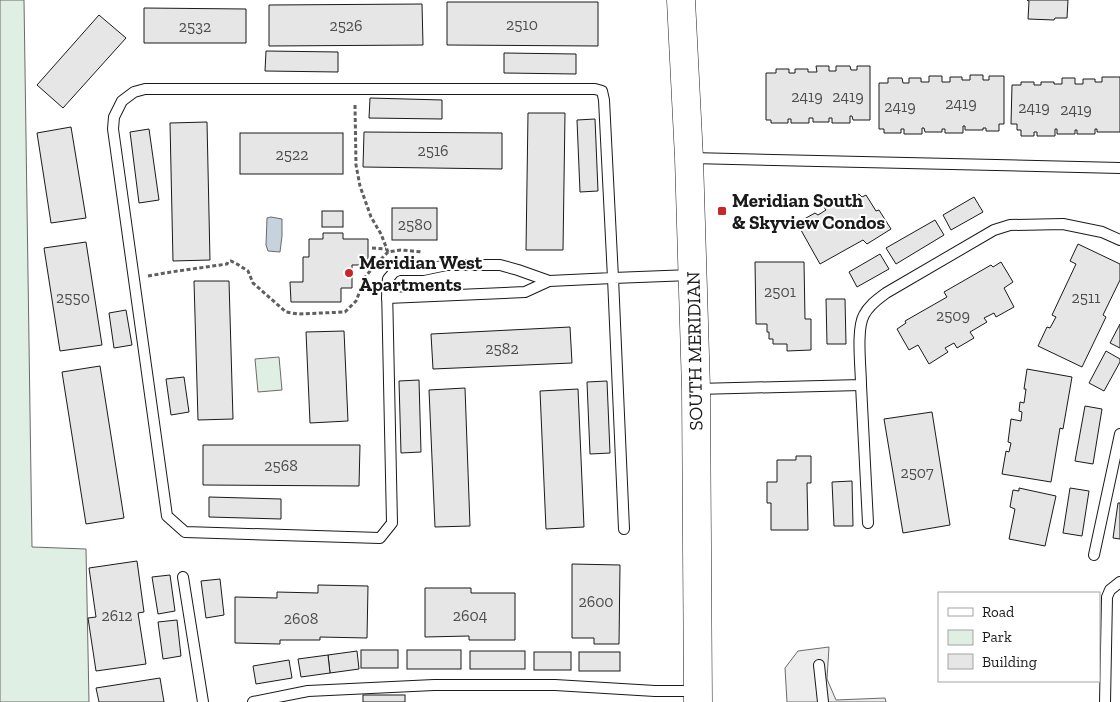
<svg xmlns="http://www.w3.org/2000/svg" width="1120" height="702" font-family="'Zilla Slab',serif">
<style>
.green{fill:#e0efe3;stroke:#6a6a6a}
.parking{fill:#ededed;stroke:#6a6a6a}
.water{fill:#c6d2dc;stroke:#6a6a6a}
.building{fill:#e6e6e6;stroke:#1a1a1a}
.lines{fill:none;stroke-linecap:round;stroke-linejoin:round}
.lane-casing{stroke:#1a1a1a;stroke-width:12}
.primary-casing{stroke:#1a1a1a;stroke-width:29}
.path{stroke:#5f5f5f;stroke-width:3;stroke-dasharray:4 2.5;stroke-linecap:butt}
.lane{stroke:#fff;stroke-width:10}
.primary{stroke:#fff;stroke-width:28}
.poi-dot{fill:#c62828;stroke:#fff;stroke-width:2}
.labels{text-anchor:middle;stroke-width:4;stroke-linejoin:round;paint-order:stroke}
.number-label{font-size:16px;fill:#4d4d4d}
.poi-label{font-size:19px;font-weight:bold;fill:#1a1a1a;stroke:#fff;text-anchor:start}
.street-label{font-size:19px;fill:#1a1a1a;stroke:#fff}
</style>
<rect width="100%" height="100%" fill="#fff"/>
<g class="green">
<path d="M0 0H24L32 547 86 549 89 702H0Z"/>
<path d="M279 357 282 390 258 392 255 359Z"/>
</g>
<path class="parking" d="M829 647 827 679 836 700 885 698 886 702H787L785 668 798 651Z"/>
<path class="water" d="M271 217 282 219V236L280 252 268 251 266 245 267 218Z"/>
<g class="building">
<path d="M1027 0H1068L1067 18H1055L1054 20 1028 19 1029 1Z"/>
<path d="M447 2H598V46L447 45Z"/>
<path d="M422 4 423 45 269 46V5Z"/>
<path d="M144 8 246 9V43H144Z"/>
<path d="M99 15 126 38 63 108 37 85Z"/>
<path d="M266 51 338 52V72L265 71Z"/>
<path d="M504 53 576 54V74L504 73Z"/>
<path d="M816 66H829V71H836V66H850L851 70H857V66H870V120H853L852 116H850V123H832V118H829V122H813V118H809V123H791V119H788V123H771V120H766V73H776V69H789V73H795V69H808V72H817Z"/>
<path d="M970 75H983V80H989V76H1004V124H999V131H986V128H983V130H965V126H963V133H945V129H942V132H925L924 128H922V134H904V129H901V133H884V129H879V83H888V78H902L903 83H909V78H921V82H929V76H942V82H950V77H962V80H970Z"/>
<path d="M1102 77H1120V132H1097V129H1095V134H1077V130H1075V134H1057V129H1055V136H1037V132H1034V136H1021V130H1017V124H1011L1012 85H1021V82H1034V85H1041V82H1054V84H1062V78H1075V84H1083V79H1095V82H1102Z"/>
<path d="M370 98 442 100V119L369 118Z"/>
<path d="M528 113H565L563 250H526Z"/>
<path d="M595 119 598 191 580 192 577 120Z"/>
<path d="M207 122 210 260 173 261 170 123Z"/>
<path d="M71 127 86 218 51 223 37 133Z"/>
<path d="M149 129 159 200 139 203 130 132Z"/>
<path d="M364 132 502 133V169L363 167Z"/>
<rect x="240" y="133" width="103" height="41"/>
<path d="M859 194 862 197 866 195 876 211 879 210 891 229 867 244 863 240 820 264 797 223 815 213 818 215 826 210 824 207 842 197 845 202Z"/>
<path d="M974 197 983 212 951 230 943 215Z"/>
<rect x="392" y="208" width="45" height="32"/>
<rect x="322" y="211" width="21" height="16"/>
<path d="M935 220 944 235 896 264 886 248Z"/>
<path d="M323 233H343V239H368V265H352V288H341V302H291L290 282H303V257H309V239H323Z"/>
<path d="M86 242 102 345 60 351 44 248Z"/>
<path d="M1078 244 1120 264V280L1103 315 1106 317 1082 367 1038 346 1047 327 1050 328 1056 317 1052 315 1076 264 1070 261Z"/>
<path d="M880 254 889 269 857 287 849 272Z"/>
<path d="M755 262H804L805 319H811V350L787 351V344H773V339H769V332H767V324H756Z"/>
<path d="M1001 262 1013 282 1004 288 1014 307 996 317 994 313 984 318 987 322 970 332 974 338 957 348 954 343 945 348 948 352 929 364 918 345 909 350 897 329 906 323 905 321 947 297 944 292 991 265 993 267Z"/>
<path d="M194 281H229L233 419 198 420Z"/>
<path d="M826 299H845L846 344H827Z"/>
<path d="M126 310 132 345 114 348 109 313Z"/>
<path d="M1120 324V348L1110 343Z"/>
<path d="M570 327 572 363 433 369 431 334Z"/>
<path d="M344 331 348 421 310 423 306 332Z"/>
<path d="M1106 351 1120 359V362L1104 391 1089 383Z"/>
<path d="M100 366 124 518 86 524 62 372Z"/>
<path d="M1027 369 1072 377 1063 429 1060 428 1051 482 1002 474 1006 451 1009 452 1011 443 1008 442 1011 419 1021 421 1022 412 1019 411 1020 402 1024 403 1026 389H1024Z"/>
<path d="M184 377 189 412 171 415 166 379Z"/>
<path d="M419 380 421 452 401 453 399 381Z"/>
<path d="M607 381 610 453 590 454 587 382Z"/>
<path d="M465 388 470 526 435 527 429 390Z"/>
<path d="M578 389 584 527 546 529 540 391Z"/>
<path d="M1085 406 1102 409 1093 464 1075 461Z"/>
<path d="M932 412 950 525 903 533 884 419Z"/>
<path d="M203 445H360L359 486 203 485Z"/>
<path d="M796 456H811V483H807L808 530H771V503H767V482H777V460H796Z"/>
<path d="M852 481 853 526H834L832 482Z"/>
<path d="M1019 488 1056 496 1045 546 1009 539 1015 509 1010 507 1013 490 1019 491Z"/>
<path d="M1070 488 1089 491 1082 536 1063 533Z"/>
<path d="M209 497 281 499V519L209 517Z"/>
<path d="M1118 503H1120V539L1113 538Z"/>
<path d="M137 561 144 612 138 613 146 664 96 671 88 618 96 617 89 568Z"/>
<path d="M572 564 620 565 619 644H594V638H572Z"/>
<path d="M170 575 175 611 158 614 152 577Z"/>
<path d="M220 579 224 615 206 618 201 581Z"/>
<path d="M318 585 368 586 367 638 320 637V640H280V644L235 643V597L277 598V592L318 593Z"/>
<path d="M425 588H471V593H515V640H469V636L425 637Z"/>
<path d="M177 620 181 656 163 659 158 622Z"/>
<rect x="361" y="650" width="37" height="18"/>
<rect x="407" y="650" width="54" height="19"/>
<path d="M357 651 359 669 330 673 328 655Z"/>
<rect x="470" y="651" width="55" height="18"/>
<rect x="534" y="652" width="37" height="18"/>
<rect x="579" y="652" width="41" height="19"/>
<path d="M328 655 330 673 301 677 298 659Z"/>
<path d="M289 660 292 678 256 684 253 666Z"/>
<path d="M160 678 164 702H99L96 688Z"/>
<rect x="363" y="695" width="42" height="7"/>
</g>
<g class="lines">
<g class="lane-casing">
<g id="lane">
<path d="M145 89H595L602 91 604 100 613 278 549 281 518 270 500 265H447L423 270H399L394 272 388 279 387 288 392 523 380 538 185 532 167 516 113 129 114 117 122 101 134 92Z"/>
<path d="M691 158 1120 168"/>
<path d="M387 298 525 292 549 281"/>
<path d="M861 385 868 523"/>
<path d="M697 389 861 385C861 368 856 329 864 315 869 305 878 299 886 293L994 230 1010 225 1063 224 1102 232 1120 240"/>
<path d="M624 529 613 278 691 275"/>
<path d="M1094 555 1120 434"/>
<path d="M183 577 203 702"/>
<path d="M819 665 823 702"/>
<path d="M253 702 308 691 434 685H555L655 691H698"/>
<path d="M1105 702 1107 597 1110 590 1120 582"/>
</g>
</g>
<g class="primary-casing">
<path id="primary" d="M681 0 689 158 696 389 698 702"/>
</g>
<g class="path">
<path d="M355 105 356 165 360 186 371 217 381 234 388 252 401 250 423 252"/>
<path d="M372 248 386 249"/>
<path d="M148 276 171 272 227 264 228 262 231 261 237 264 248 271 253 283 286 312 298 314 345 312 356 301 366 276 375 265 388 252"/>
</g>
<use href="#lane" class="lane"/>
<use href="#primary" class="primary"/>
</g>
<g class="poi-dot">
<rect x="717" y="206" width="10" height="10" rx="2.5"/>
<circle cx="349" cy="273" r="5"/>
</g>
<g class="labels">
<g class="number-label">
<text x="522" y="30">2510</text>
<text x="346" y="31">2526</text>
<text x="195" y="32">2532</text>
<text x="807" y="102">2419</text>
<text x="848" y="102">2419</text>
<text x="961" y="109">2419</text>
<text x="900" y="112">2419</text>
<text x="1034" y="113">2419</text>
<text x="1076" y="115">2419</text>
<text x="433" y="156">2516</text>
<text x="292" y="160">2522</text>
<text x="415" y="230">2580</text>
<text x="780" y="297">2501</text>
<text x="73" y="303">2550</text>
<text x="1086" y="303">2511</text>
<text x="953" y="321">2509</text>
<text x="502" y="354">2582</text>
<text x="281" y="471">2568</text>
<text x="917" y="478">2507</text>
<text x="596" y="607">2600</text>
<text x="117" y="621">2612</text>
<text x="470" y="621">2604</text>
<text x="301" y="624">2608</text>
</g>
<g class="poi-label">
<text x="732" y="207">Meridian South<tspan x="732" dy="22">&amp; Skyview Condos</tspan></text>
<text x="359" y="269">Meridian West<tspan x="359" dy="22">Apartments</tspan></text>
</g>
<g class="street-label">
<text transform="translate(694 351) rotate(-91)" y="7">SOUTH MERIDIAN</text>
</g>
</g>
<rect x="938" y="592" width="162" height="90" fill="#ffffff" stroke="#a3a3a3"/>
<rect x="948" y="608" width="25" height="8" fill="#ffffff" stroke="#a3a3a3"/>
<text x="982" y="617" font-size="15" fill="#1a1a1a">Road</text>
<rect x="948" y="630" width="25" height="15" fill="#e0efe3" stroke="#a3a3a3"/>
<text x="982" y="642" font-size="15" fill="#1a1a1a">Park</text>
<rect x="948" y="654" width="25" height="15" fill="#e6e6e6" stroke="#a3a3a3"/>
<text x="982" y="667" font-size="15" fill="#1a1a1a">Building</text>
</svg>
